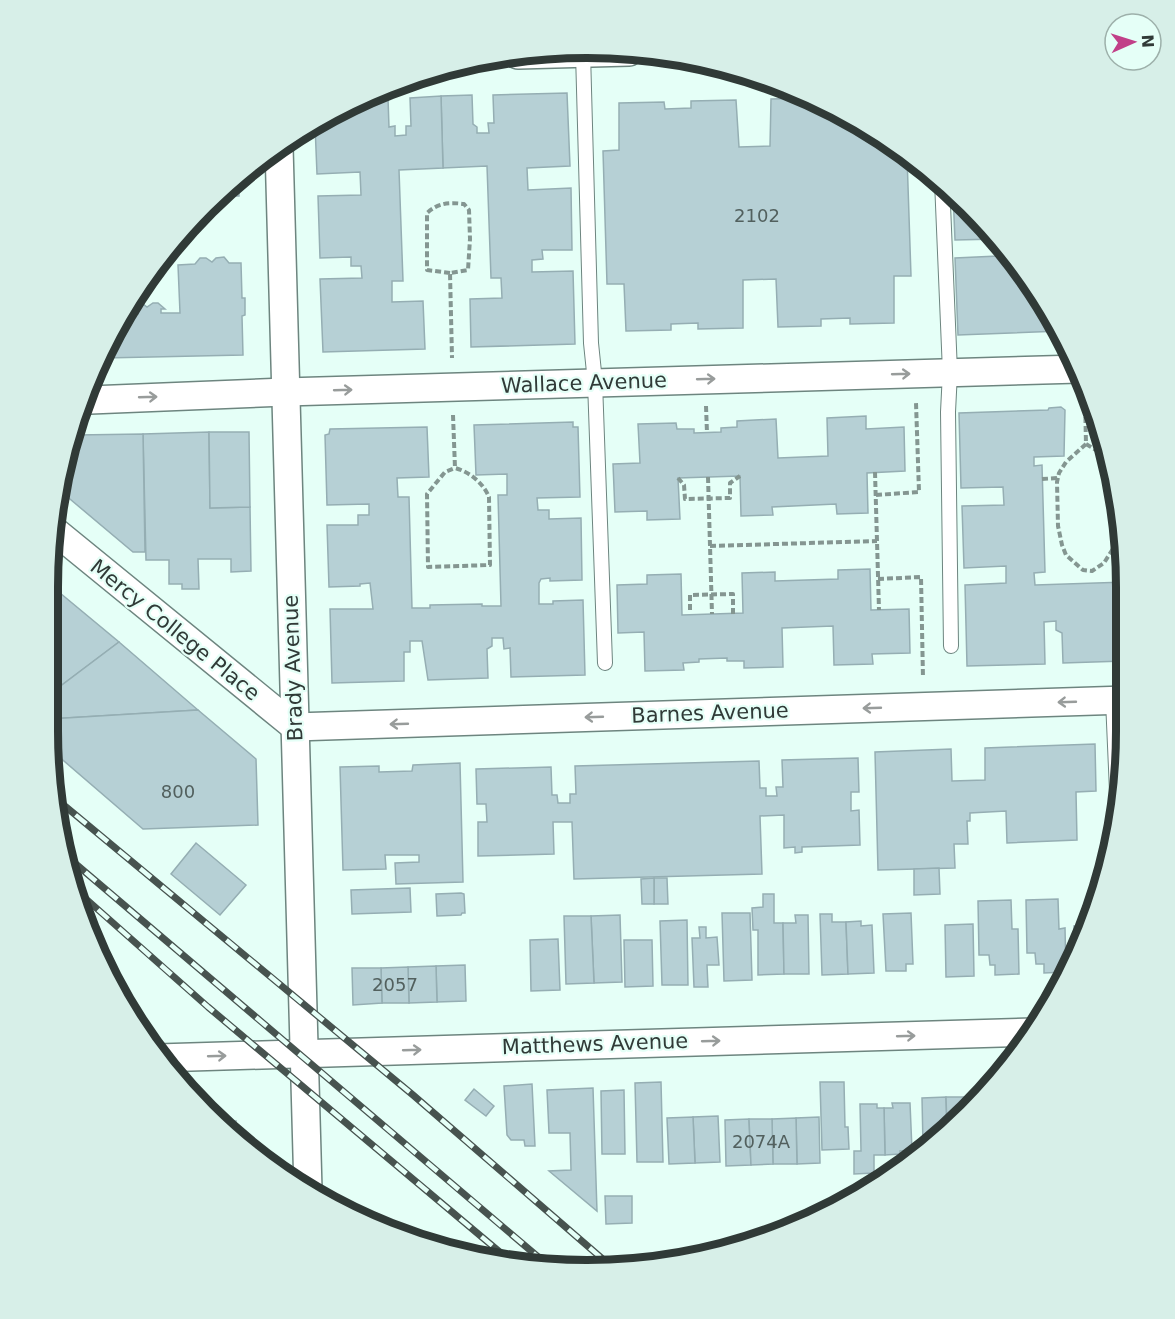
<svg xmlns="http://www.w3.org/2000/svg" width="1175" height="1319" font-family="'DejaVu Sans',sans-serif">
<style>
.building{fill:#b6d0d5;stroke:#95aeb3;stroke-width:1.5}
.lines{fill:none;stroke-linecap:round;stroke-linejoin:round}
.service-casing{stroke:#6d857f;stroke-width:16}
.minor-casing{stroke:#6d857f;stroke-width:30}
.path{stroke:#849691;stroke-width:4;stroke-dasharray:6 3;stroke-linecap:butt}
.service{stroke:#fff;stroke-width:14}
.minor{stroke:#fff;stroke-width:27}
.rail-casing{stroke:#47534f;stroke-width:7}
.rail{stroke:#e5fff7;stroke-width:4.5;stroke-dasharray:14;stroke-linecap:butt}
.oneway{stroke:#989c9b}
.labels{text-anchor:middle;stroke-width:4.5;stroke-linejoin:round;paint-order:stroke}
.number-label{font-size:18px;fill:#52605e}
.street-label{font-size:21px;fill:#303a37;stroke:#e5fff7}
.rim{fill:none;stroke:#303a37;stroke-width:8}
</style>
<rect width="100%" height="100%" fill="#e5fff7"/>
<g class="building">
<path d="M567 93 570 166 527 168 528 190 571 188 572 250H542L543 259 532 260V272L573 271 575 344 471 347 470 299 502 298 501 278H491L487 166 443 168 441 96 472 95 473 124 477 127V133H489L488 123H494L493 95Z"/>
<path d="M441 96 443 168 399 170 403 281H392V302L423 301 425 349 323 352 320 279 362 278 361 266H351V257L320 258 318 196 361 195 360 172 317 174 315 125 349 103 361 99 388 98 389 127 395 126V136L406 135V126H411L410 98Z"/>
<path d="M807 98 815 101V104H821L858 120 907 156 911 276H894V323L850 324V318L821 319V326L778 327 776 279 743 280V328L698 329V323L671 324V330L626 331 624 284H607L603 151 619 150V103L664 102 665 109 691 108V101L736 100 739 147 770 146 771 99Z"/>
<path d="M239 179V196H227L223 201H215Z"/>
<path d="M953 193 997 239 955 240Z"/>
<path d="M997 239 1016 259 1028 279V286H1032L1060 331 958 335 955 258 998 256Z"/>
<path d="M224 257 229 263H241L242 298H245V315L242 316 243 355 105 358 120 317 123 314H138V310H132L136 304H143L147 307 153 303H158L165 309H161V313H180L178 265 195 264 200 258H206L212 262 216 258Z"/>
<path d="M1061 407 1065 410 1064 456 1034 457V466L1042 465 1045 572 1034 573 1035 585 1126 582V629L1123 632 1124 661 1063 663 1062 633 1056 630V621L1044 622 1045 664 967 666 965 585 1006 583V566L964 568 962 506 1004 505 1003 487 961 488 959 413 1048 410 1049 408Z"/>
<path d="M866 416V429L904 427 905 471 867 473 868 513 837 514 836 504 772 507 773 515 741 516 740 476 678 478 680 519 647 520V511L615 512 613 464 640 463 638 424 676 423 677 429H694V433L721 432V428L737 427V421L776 419 778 458 828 456 827 418Z"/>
<path d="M573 422V427H578L580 497 537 498 538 510H549V519L581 518 582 580 550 581V578L541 579 539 583V604H553V601L583 600 585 675 511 677 510 648 504 649 503 638H492V646L487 649 488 678 428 680 422 641H410V652H404V681L332 683 330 609H373L370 583 360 584V586L329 587 327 525H358V515H369V504L327 505 325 435 329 434 330 429 427 427 429 477 397 478 398 497H409L412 608H430V605L482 604V606H501L498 495H507V474L476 475 474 425Z"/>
<path d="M209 432 210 508 250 507 251 571 231 572V559H198L199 589H182V584H169V560H146L143 434Z"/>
<path d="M209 432H249L250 507 210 508Z"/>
<path d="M143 434 145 552H133L58 489V483L76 435Z"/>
<path d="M870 569 871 610 909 609 910 653 872 654 873 664 834 665 833 626 782 628 783 667 744 668V661H727V658L699 659V662L683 663 684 670 645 671 644 632 618 633 617 585 647 584V575L681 574 682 615 743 613 742 573 775 572V581L838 579V570Z"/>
<path d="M54 588 119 642 50 694Z"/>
<path d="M119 642 198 710 49 719 50 694Z"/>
<path d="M198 710 256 759 258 825 143 829 50 749 49 719Z"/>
<path d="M1095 744 1096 791 1076 792 1077 840 1007 843 1006 811 970 813V821H967L968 844H954L955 868 878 870 875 752 951 749 952 781 985 780V748Z"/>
<path d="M858 758 859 792H851V811L859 810 860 845 802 847V852L795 853V847L784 848V815L760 816 762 874 574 879 572 822H553L554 854 478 856V822H487L486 804H477L476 769 551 767 552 795H557L558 803H570V794H576L575 766 759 761 760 788H766V796H777L776 787H783L782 760Z"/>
<path d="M460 763 463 882 396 884 395 863 419 862V855H385L386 869 343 870 340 767 379 766V772L412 771 413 765Z"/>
<path d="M196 843 246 885 220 915 171 874Z"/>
<path d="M939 868 940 894 914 895V869Z"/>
<path d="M654 878H667L668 904H654Z"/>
<path d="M654 878V904H642L641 879Z"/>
<path d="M410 888 411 912 352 914 351 890Z"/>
<path d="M461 893 464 894 465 913H462L461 915 437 916 436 894Z"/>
<path d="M763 894H774V923H783L784 974 758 975V930H753L752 908 763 907Z"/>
<path d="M1058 899 1059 929 1065 928 1066 972 1044 973V964H1036L1035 953H1027L1026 900Z"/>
<path d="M1011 900 1012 929H1018L1019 974 995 975V965H990L989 955H979L978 901Z"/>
<path d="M1083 906H1095L1075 962 1074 926H1084Z"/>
<path d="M722 913H750L752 980 724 981Z"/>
<path d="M911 913 913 964H906V971H886L883 914Z"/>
<path d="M820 914H832V922H846L848 974 822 975Z"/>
<path d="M620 915 622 982 594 983 591 916Z"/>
<path d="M795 915H808L809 974H784L783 923H796Z"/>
<path d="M564 916H591L594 983 566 984Z"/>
<path d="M687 920 688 985H662L660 921Z"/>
<path d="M861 921V926L872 925 874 973 848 974 846 922Z"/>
<path d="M973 924 974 976 946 977 945 925Z"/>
<path d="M699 927H706V938L717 937 719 965H707L708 987H694L692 938H700Z"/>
<path d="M558 939 560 990 531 991 530 940Z"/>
<path d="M624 940H652L653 986 625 987Z"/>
<path d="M465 965 466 1001 437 1002 436 966Z"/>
<path d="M436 966 437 1002 409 1003 408 967Z"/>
<path d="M408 967 409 1003H382L381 968Z"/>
<path d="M352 968H381L382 1003 353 1005Z"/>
<path d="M661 1082 663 1162H637L635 1083Z"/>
<path d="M820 1082H844L845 1127H848L849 1149 822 1150Z"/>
<path d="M532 1084 535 1146H525L524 1140H511L507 1135 504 1086Z"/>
<path d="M593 1088 597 1211 549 1171 571 1170 570 1133H549L547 1090Z"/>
<path d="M474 1089 494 1106 486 1116 465 1100Z"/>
<path d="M624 1090 625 1154H602L601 1091Z"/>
<path d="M946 1097 947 1128 931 1145H923L922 1098Z"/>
<path d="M946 1097H973V1103L947 1128Z"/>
<path d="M892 1103H910L912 1150 900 1151V1154L885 1155 884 1108H893Z"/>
<path d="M860 1104H877V1108H884L885 1155H874V1173L854 1174V1151H861Z"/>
<path d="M718 1116 720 1162 695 1163 693 1117Z"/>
<path d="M693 1117 695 1163 669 1164 667 1118Z"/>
<path d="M819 1117 820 1163 797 1164 796 1118Z"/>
<path d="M796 1118 797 1164H773L772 1119Z"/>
<path d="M749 1119 751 1165 726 1166 725 1120Z"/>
<path d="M749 1119H772L773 1164 751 1165Z"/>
<path d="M221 1121H236V1137Z"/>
<path d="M605 1196H632V1223L606 1224Z"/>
<path d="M384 1227H404L409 1231V1236Z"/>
<path d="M741 1243 742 1247 727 1253 715 1254Z"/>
<path d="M711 1244 715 1254 687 1258 685 1254Z"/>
</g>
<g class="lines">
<g class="service-casing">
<g id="service">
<path d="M583 53 591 343 595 382 605 663"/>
<path d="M942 181 950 372 948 412 951 646"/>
<path d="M1113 700 1118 814"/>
</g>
</g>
<g class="minor-casing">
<g id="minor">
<path d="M518 55 629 52"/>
<path d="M279 147 308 1190"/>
<path d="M90 400 285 392 1079 369"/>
<path d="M56 532 295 727 1126 700"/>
<path d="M158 1058 1033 1032"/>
</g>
</g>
<g class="path">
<path d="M450 273 427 270V213C438 203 449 202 464 204L469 210 470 239 468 270 450 273 452 358"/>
<path d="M1085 399 1086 444 1066 462 1059 473 1057 482 1058 526 1062 545 1066 555 1083 570 1092 571 1104 563 1116 544V490"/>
<path d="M706 406 707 433"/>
<path d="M453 415 455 468C470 472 483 483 489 497L490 565 428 567 427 494 445 472 455 468"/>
<path d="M1086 444 1099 452 1112 471"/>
<path d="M875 472 879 610"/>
<path d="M708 477 712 614"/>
<path d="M678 478 684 485 685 499 730 498V483L740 476"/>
<path d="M1042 479 1058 478"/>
<path d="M876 495 919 492 916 403"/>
<path d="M710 546 877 541"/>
<path d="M878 579 921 577 923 678"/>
<path d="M690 610V595L733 594V614"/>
</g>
<use href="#service" class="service"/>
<use href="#minor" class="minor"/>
<g class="rail-casing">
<g id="rail">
<path d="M54 797 413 1095 613 1268"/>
<path d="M64 854 550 1267"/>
<path d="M77 891 208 1007 514 1264"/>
</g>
</g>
<use href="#rail" class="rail"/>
</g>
<defs><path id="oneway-shaft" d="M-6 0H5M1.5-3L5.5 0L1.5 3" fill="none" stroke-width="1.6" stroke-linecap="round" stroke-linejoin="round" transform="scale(1.5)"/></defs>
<g class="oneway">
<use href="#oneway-shaft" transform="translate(901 374) rotate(-2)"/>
<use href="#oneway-shaft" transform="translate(706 379) rotate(-2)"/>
<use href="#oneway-shaft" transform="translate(343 390) rotate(-2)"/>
<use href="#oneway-shaft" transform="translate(148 397) rotate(-2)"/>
<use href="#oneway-shaft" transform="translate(1067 702) rotate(178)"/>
<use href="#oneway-shaft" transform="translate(872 708) rotate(178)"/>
<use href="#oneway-shaft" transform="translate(594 717) rotate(178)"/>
<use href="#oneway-shaft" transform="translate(399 724) rotate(178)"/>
<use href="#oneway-shaft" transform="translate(906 1036) rotate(-2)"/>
<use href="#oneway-shaft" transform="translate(711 1041) rotate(-2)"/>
<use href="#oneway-shaft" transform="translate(412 1050) rotate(-2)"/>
<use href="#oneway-shaft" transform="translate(217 1056) rotate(-2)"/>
</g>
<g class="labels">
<g class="number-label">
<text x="757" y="222">2102</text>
<text x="178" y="798">800</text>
<text x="395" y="991">2057</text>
<text x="761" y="1148">2074A</text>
</g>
<g class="street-label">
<text transform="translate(584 383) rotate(-2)" y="7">Wallace Avenue</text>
<text transform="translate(175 630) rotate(39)" y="7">Mercy College Place</text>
<text transform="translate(293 668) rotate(-92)" y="7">Brady Avenue</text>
<text transform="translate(710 713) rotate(-2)" y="7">Barnes Avenue</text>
<text transform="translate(595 1044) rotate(-2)" y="7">Matthews Avenue</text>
</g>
</g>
<path d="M0 0H1175V1319H0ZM587 58H587A529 529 0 0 1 1116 587V731A529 529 0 0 1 587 1260H587A529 529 0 0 1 58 731V587A529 529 0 0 1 587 58Z" fill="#d7efe8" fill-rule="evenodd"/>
<path class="rim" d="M587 58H587A529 529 0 0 1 1116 587V731A529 529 0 0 1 587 1260H587A529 529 0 0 1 58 731V587A529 529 0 0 1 587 58Z"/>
<g transform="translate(1133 42) rotate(87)"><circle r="28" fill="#e5fff7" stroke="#9db0aa" stroke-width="1.5"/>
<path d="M0-4.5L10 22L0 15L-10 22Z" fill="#c14088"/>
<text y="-9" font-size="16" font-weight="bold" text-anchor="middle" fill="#303a37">N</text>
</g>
</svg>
